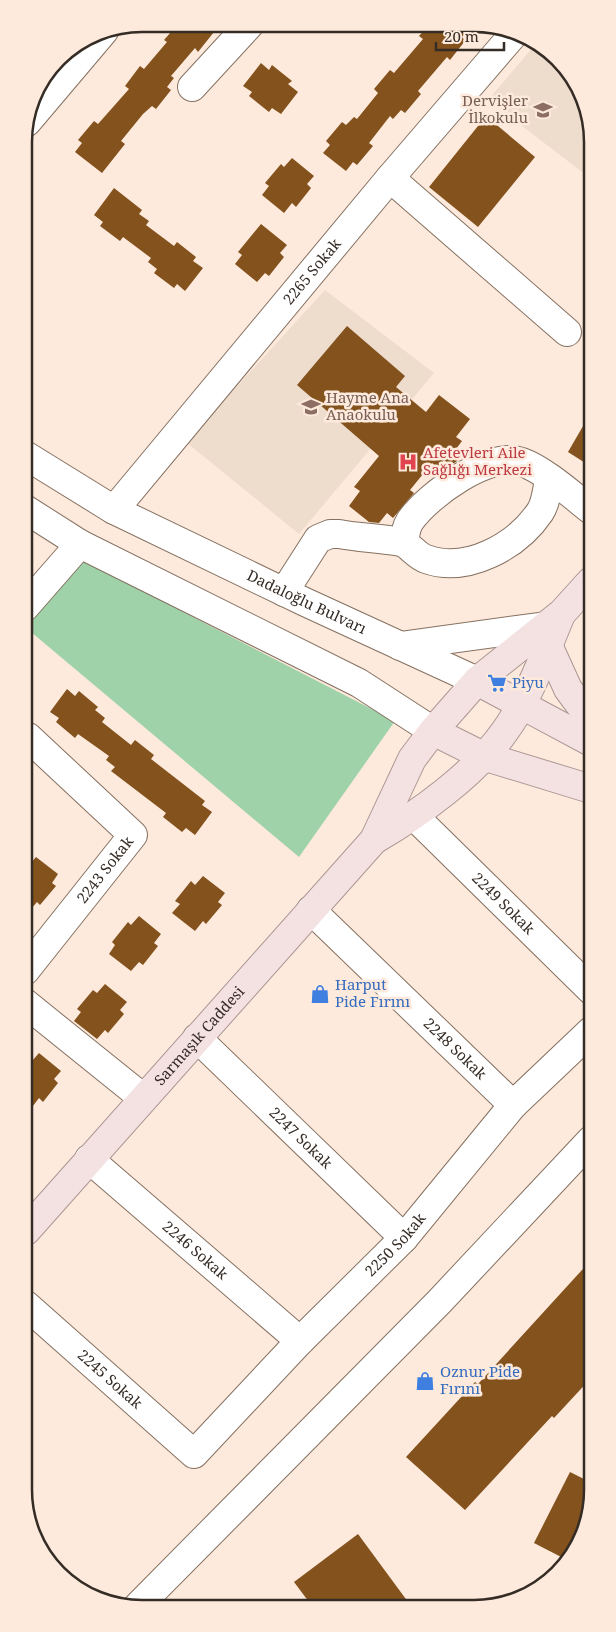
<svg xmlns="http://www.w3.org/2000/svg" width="616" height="1632" font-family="'Noto Serif',serif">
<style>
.education{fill:#edc}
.green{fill:#9fd2a9}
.building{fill:#83521d}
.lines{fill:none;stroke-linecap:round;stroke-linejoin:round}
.minor-casing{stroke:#857161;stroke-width:30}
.major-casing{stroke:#ac9694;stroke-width:30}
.minor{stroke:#fff;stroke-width:28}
.major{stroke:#f4e2e3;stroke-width:28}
.labels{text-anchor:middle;stroke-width:5;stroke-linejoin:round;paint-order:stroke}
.education-label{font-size:15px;fill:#785e54;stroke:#fdeadc;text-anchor:end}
.street-label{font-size:15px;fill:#352c26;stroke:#fdeadc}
.health-label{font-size:15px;fill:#be3a42;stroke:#fdeadc;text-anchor:start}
.shop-label{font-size:15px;fill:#366cbe;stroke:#fdeadc;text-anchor:start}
.rim{fill:none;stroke:#352c26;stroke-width:2.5}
</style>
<rect width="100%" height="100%" fill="#fdeadc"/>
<g class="education">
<path d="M534 46 557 58 590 119V178L488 100Z"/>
<path d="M325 290 434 373 299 534 186 442Z"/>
</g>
<path class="green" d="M82 560 395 721 299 857 25 627V615Z"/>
<g class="building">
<path d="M178 24H204L214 32 198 52 195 48 171 76 174 78 167 87 171 90 156 109 152 106 143 114 121 141 125 144 102 173 75 152 82 143 78 140 94 121 98 124 106 115 129 89 125 86 140 66 144 69 167 42 164 40Z"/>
<path d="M428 26H471L462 37 465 41 450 60 447 57 418 91 421 94 405 113 401 110 393 119 390 116 369 143 373 146 357 165 353 162 346 171 323 153 330 145 326 141 342 122 346 125 354 117 357 119 378 93 374 89 390 70 394 73 423 39 419 36Z"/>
<path d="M261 63 269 70 272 65 292 81 288 84 298 92 281 114 272 108 269 112 249 96 252 92 243 86Z"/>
<path d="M486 116 535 157 478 227 429 187Z"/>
<path d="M292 158 314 176 307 184 311 188 296 207 292 203 284 213 262 195 269 186 265 183 281 164 284 167Z"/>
<path d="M114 188 142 210 139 214 149 221 146 225 174 246 177 242 196 257 193 261 203 268 185 291 177 284 174 288 154 273 157 269 148 262 151 258 123 237 120 241 100 226 103 222 94 215Z"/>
<path d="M261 224 287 245 280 253 284 257 269 276 265 273 257 282 235 264 242 255 238 252Z"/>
<path d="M347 326 405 376 396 387 426 412 439 395 470 419 456 437 462 441 456 449 462 454 456 462 450 465 444 460 438 468 432 463 410 490 414 493 393 518 387 513 379 523 369 522 349 506 360 491 354 487 379 456 297 385Z"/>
<path d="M590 414V466L568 452Z"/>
<path d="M67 689 75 696 79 691 98 707 95 710 105 718 102 722 131 745 135 740 154 755 151 759 205 801 202 805 212 812 195 835 186 828 182 832 163 817 166 813 111 771 115 767 106 760 109 756 78 734 75 738 56 722 59 718 50 712Z"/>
<path d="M36 857 58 874 52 883 56 886 40 905 37 902 25 916V870Z"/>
<path d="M203 876 225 893 218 902 222 905 206 924 203 921 195 931 172 913 180 904 175 901 191 881 195 885Z"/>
<path d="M139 916 161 934 154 943 158 946 143 965 139 962 131 971 109 954 115 945 112 942 128 922 131 925Z"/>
<path d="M105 984 127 1002 120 1010 124 1014 108 1033 105 1030 97 1039 74 1021 81 1012 77 1009 93 990 97 993Z"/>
<path d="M39 1053 61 1071 54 1079 58 1083 43 1102 39 1098 26 1115 25 1069Z"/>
<path d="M592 1259V1377L554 1418 552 1416 465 1510 406 1457 475 1382 478 1384Z"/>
<path d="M570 1472 592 1483V1497L583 1535 567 1560 534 1543Z"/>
<path d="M358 1534 411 1606H312L294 1582Z"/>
</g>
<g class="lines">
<g class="minor-casing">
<g id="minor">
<path d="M192 87 250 24"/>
<path d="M27 122 104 31"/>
<path d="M390 178 567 332"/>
<path id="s1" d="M25 455 114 510 305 602 477 681"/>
<path d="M25 509 80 544 359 683 433 731"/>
<path id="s2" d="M114 510 390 178 513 35"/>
<path d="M404 543C405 535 406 527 410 521 428 495 490 450 522 462 544 470 572 495 591 510"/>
<path d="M284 592 318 539 330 534H339C360 538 380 538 401 542 409 544 416 556 426 559 467 574 517 546 540 512 546 503 547 490 549 479"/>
<path d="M25 607 80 544"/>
<path d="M400 646 546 626"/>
<path id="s3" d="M414 816 591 990"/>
<path id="s4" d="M311 910 513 1105"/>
<path id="s5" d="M25 971 133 835 28 737"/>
<path d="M25 1003 143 1098"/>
<path id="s6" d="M197 1038 404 1238"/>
<path id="s7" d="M89 1159 300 1341"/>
<path id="s8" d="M26 1305 194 1454 300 1341 404 1238 513 1105 591 1031"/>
<path d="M138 1606 439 1302 591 1140"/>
</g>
</g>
<g class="major-casing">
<g id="major">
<path d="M548 645 568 689 591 720"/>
<path d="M477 681 591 742"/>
<path d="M433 731 483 756 591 789"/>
<path d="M374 840C419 814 475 774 505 731 529 698 544 655 560 617"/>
<path id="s9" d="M26 1231 374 840 412 759 433 731 477 681 562 613 591 581"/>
</g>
</g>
<use href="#minor" class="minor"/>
<use href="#major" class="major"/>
</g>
<defs>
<g id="school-bare" transform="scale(1.5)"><path d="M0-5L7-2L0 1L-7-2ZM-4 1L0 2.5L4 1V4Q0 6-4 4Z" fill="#8d6e63" stroke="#fdeadc" stroke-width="2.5" paint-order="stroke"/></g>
<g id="hospital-bare" transform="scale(1.5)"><path d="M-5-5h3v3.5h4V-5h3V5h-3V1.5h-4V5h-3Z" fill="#e0444e" stroke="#fdeadc" stroke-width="2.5" paint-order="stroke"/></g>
<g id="supermarket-bare" transform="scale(1.5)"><path d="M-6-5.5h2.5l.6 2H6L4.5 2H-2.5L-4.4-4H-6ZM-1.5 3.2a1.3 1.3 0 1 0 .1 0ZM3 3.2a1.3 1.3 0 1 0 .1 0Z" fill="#3f7fe0" stroke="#fdeadc" stroke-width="2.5" paint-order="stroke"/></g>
<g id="shop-bare" transform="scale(1.5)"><path d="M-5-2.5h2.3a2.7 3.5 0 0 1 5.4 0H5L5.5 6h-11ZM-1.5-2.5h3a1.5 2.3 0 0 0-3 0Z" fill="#3f7fe0" stroke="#fdeadc" stroke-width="2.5" paint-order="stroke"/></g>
</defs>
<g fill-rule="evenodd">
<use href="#school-bare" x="543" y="110"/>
<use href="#school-bare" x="311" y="407"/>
<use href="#hospital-bare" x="408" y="462"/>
<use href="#supermarket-bare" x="497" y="683"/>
<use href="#shop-bare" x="320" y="994"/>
<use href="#shop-bare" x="425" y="1381"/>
</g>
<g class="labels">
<g class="education-label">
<text x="528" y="106">Dervişler<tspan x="528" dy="17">İlkokulu</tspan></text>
<text x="326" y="403" text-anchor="start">Hayme Ana<tspan x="326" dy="17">Anaokulu</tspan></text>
</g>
<g class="street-label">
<text dy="5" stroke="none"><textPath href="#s2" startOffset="310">2265 Sokak</textPath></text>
<text dy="5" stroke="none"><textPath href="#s1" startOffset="318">Dadaloğlu Bulvarı</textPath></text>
<text dy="5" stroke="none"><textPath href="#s5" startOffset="129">2243 Sokak</textPath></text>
<text dy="5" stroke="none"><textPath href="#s3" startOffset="125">2249 Sokak</textPath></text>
<text dy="5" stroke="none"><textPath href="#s9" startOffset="261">Sarmaşık Caddesi</textPath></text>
<text dy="5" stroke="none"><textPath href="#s4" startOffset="200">2248 Sokak</textPath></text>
<text dy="5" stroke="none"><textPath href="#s6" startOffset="144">2247 Sokak</textPath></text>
<text dy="5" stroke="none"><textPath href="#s8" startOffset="515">2250 Sokak</textPath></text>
<text dy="5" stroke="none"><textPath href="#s7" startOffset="140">2246 Sokak</textPath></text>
<text dy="5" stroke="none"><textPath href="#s8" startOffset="112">2245 Sokak</textPath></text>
</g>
<g class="health-label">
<text x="423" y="458">Afetevleri Aile<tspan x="423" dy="17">Sağlığı Merkezi</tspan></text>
</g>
<g class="shop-label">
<text x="512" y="688">Piyu</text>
<text x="335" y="990">Harput<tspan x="335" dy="17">Pide Fırını</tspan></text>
<text x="440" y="1377">Oznur Pide<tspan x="440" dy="17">Fırını</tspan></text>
</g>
</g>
<path d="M0 0H616V1632H0ZM142 32H474A110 110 0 0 1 584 142V1490A110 110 0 0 1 474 1600H142A110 110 0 0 1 32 1490V142A110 110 0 0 1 142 32Z" fill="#fdeadc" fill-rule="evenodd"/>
<path class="rim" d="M142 32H474A110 110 0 0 1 584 142V1490A110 110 0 0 1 474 1600H142A110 110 0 0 1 32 1490V142A110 110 0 0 1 142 32Z"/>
<path d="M436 42v8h68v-8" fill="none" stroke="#352c26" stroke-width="2.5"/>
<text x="444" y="42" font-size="15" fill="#352c26" stroke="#fdeadc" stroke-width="4" paint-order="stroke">20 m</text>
</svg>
